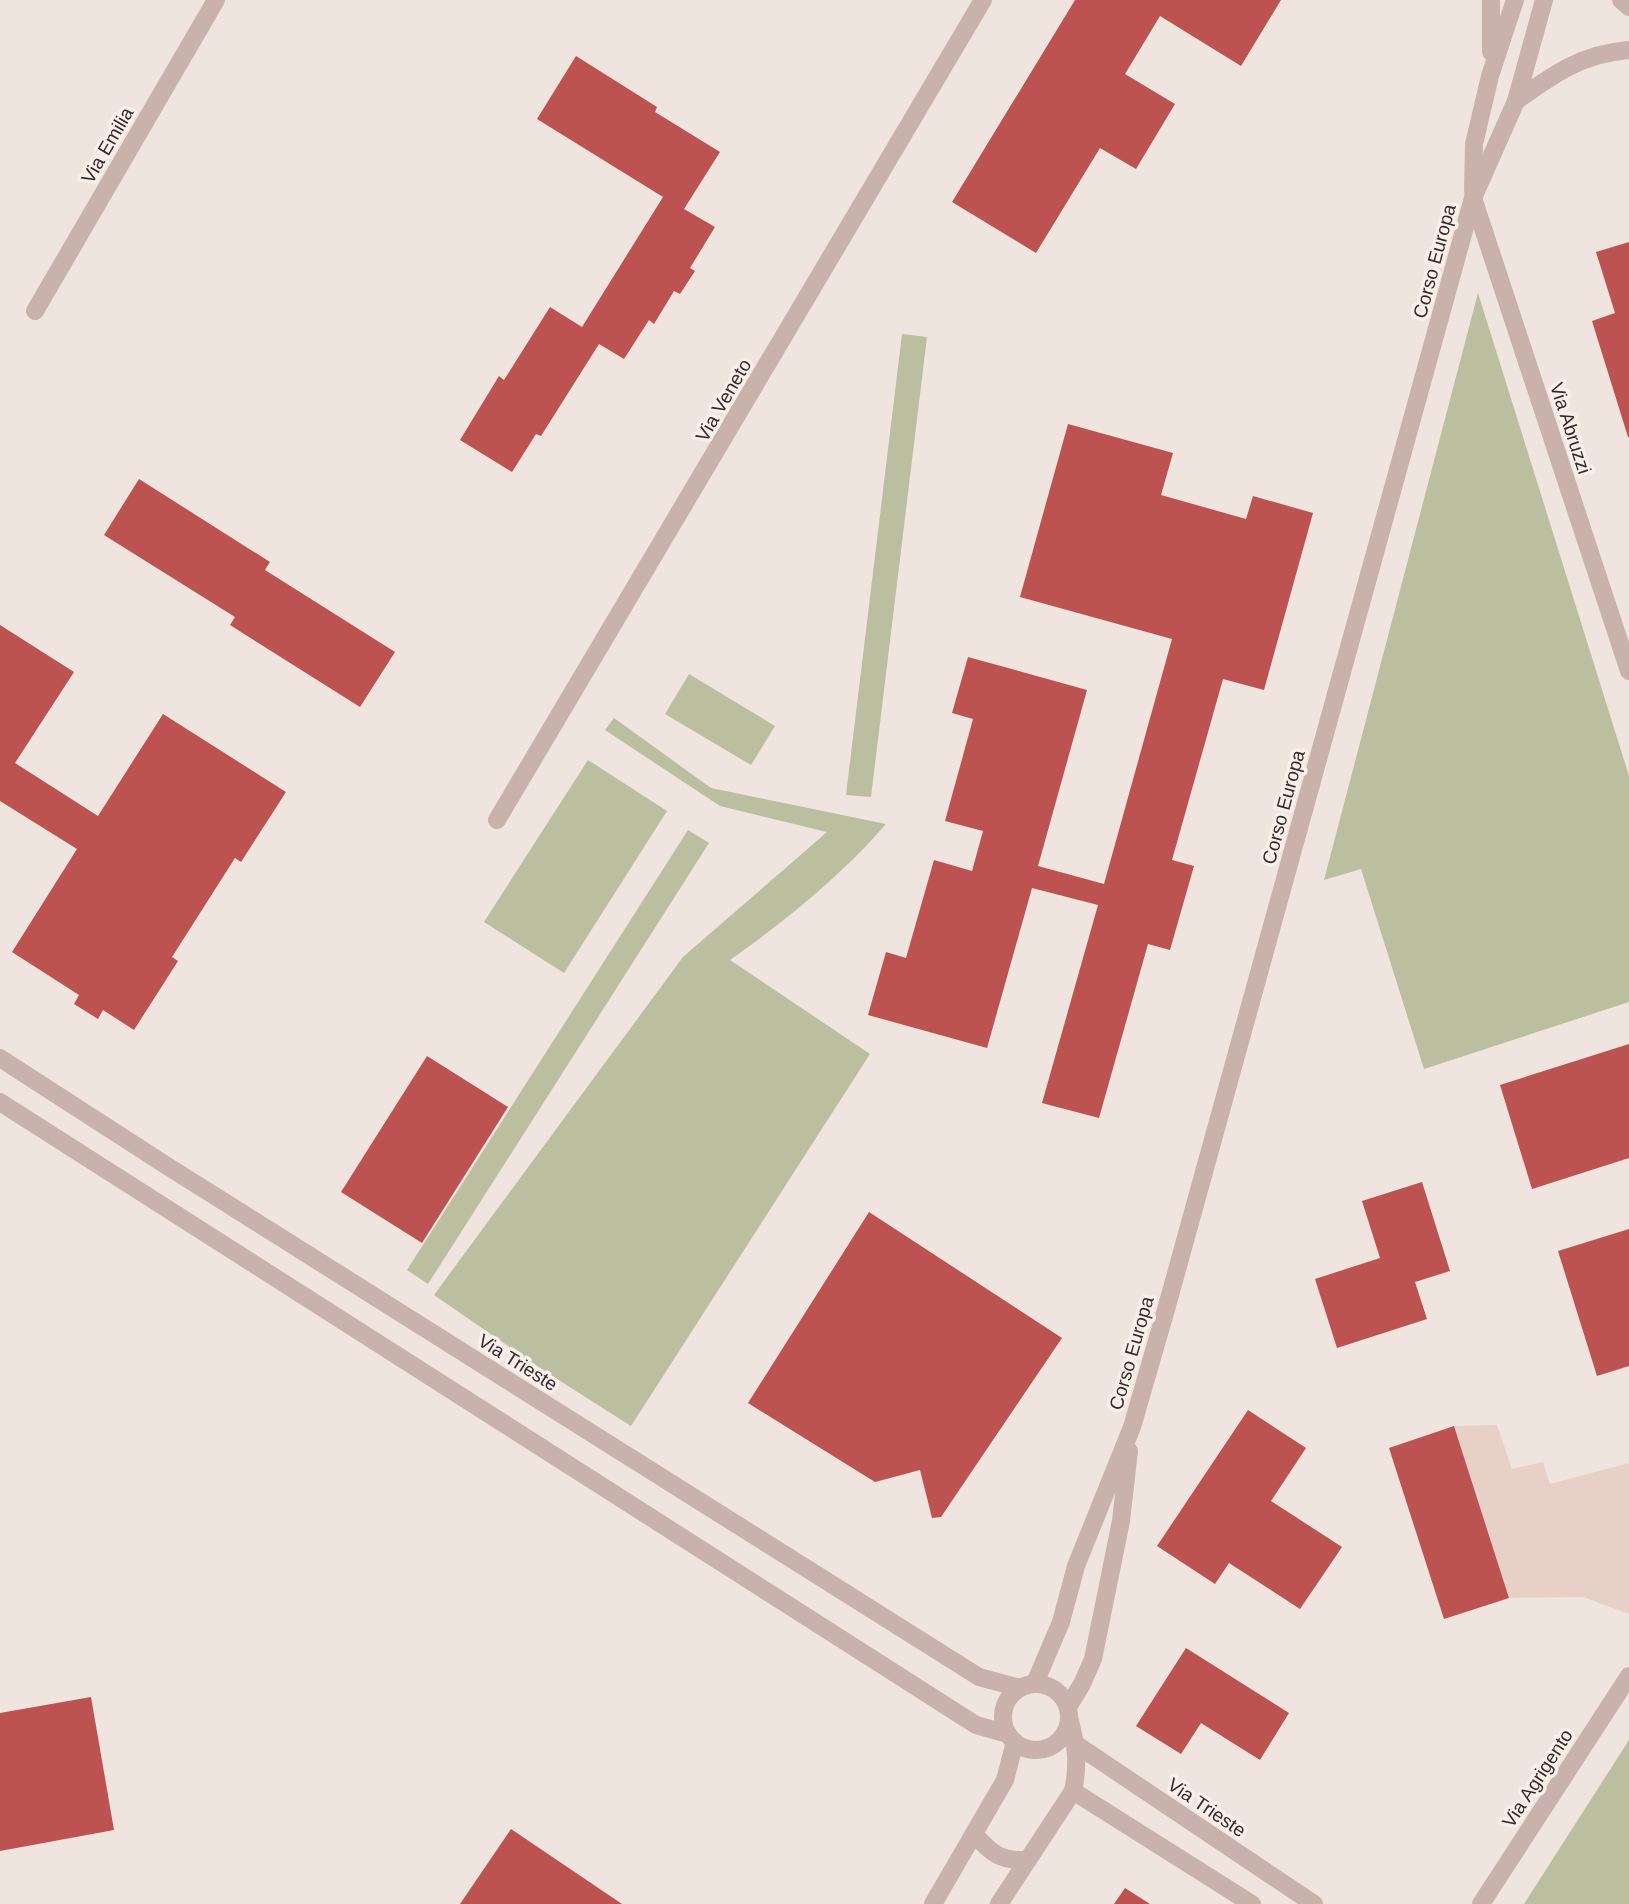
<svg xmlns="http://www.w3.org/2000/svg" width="1629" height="1904" font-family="Arial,sans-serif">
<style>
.green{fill:#bbbe9f}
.plaza{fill:#e7d1c7}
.building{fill:#bc5351}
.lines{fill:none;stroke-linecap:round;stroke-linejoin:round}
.minor{stroke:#c8b2ab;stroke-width:18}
.tertiary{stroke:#c8b2ab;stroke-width:18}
.labels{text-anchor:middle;stroke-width:7;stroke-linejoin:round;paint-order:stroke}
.street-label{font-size:19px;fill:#362b2a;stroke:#f8efea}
</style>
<rect width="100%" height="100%" fill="#f0e4de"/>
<g class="green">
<path d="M1478 293 1629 776V1002L1424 1069 1361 869 1324 880Z"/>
<path d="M902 334 927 337 871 797 846 795Z"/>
<path d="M689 674 775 726 751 765 665 714Z"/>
<path d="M614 718 711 788 886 824C844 873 782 924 730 960L870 1054 631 1426 546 1372 434 1295 683 957 827 832 720 806 605 730Z"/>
<path d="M588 760 667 811 564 973 484 922Z"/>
<path d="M688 830 709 843 428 1284 407 1270Z"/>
<path d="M1629 1740V1904H1524Z"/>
</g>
<path class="plaza" d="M1497 1425 1512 1469 1543 1462 1550 1484 1629 1463V1614L1583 1597 1509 1598 1454 1426Z"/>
<g class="building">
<path d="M1075 0H1281L1241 66 1160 16 1125 74 1175 104 1136 169 1100 148 1036 253 952 202Z"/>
<path d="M576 56 657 107 655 112 720 152 684 209 715 227 690 268 695 271 680 294 674 291 654 324 649 320 624 359 599 344 541 436 536 434 512 472 460 440 499 376 504 380 550 307 582 327 663 197 537 119Z"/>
<path d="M1629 242V437H1628L1592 321 1615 313 1596 252Z"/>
<path d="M1068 424 1173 453 1161 495 1246 519 1253 496 1313 513 1264 690 1223 679 1172 860 1194 866 1170 950 1148 944 1099 1118 1042 1103 1098 905 1032 888 987 1048 868 1015 886 952 906 958 934 860 972 871 983 831 945 821 973 719 952 713 968 657 1087 690 1038 866 1104 884 1172 639 1020 597Z"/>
<path d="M139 479 270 562 265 570 395 652 360 707 230 625 235 617 104 535Z"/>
<path d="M0 625 74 672 15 763 98 816 163 714 286 792 241 862 235 858 172 957 178 961 134 1030 103 1010 98 1019 74 1004 79 995 12 952 77 849 0 801Z"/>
<path d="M1629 1044V1158L1532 1189 1500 1085Z"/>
<path d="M427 1056 508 1107 422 1243 341 1192Z"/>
<path d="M1422 1182 1450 1271 1415 1282 1427 1319 1337 1348 1315 1279 1380 1258 1362 1201Z"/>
<path d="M869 1212 1062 1338 941 1517 932 1518 920 1470 875 1482 748 1403Z"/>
<path d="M1629 1229V1366L1597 1376 1558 1251Z"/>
<path d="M1248 1410 1306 1448 1271 1501 1342 1547 1300 1609 1229 1563 1215 1584 1157 1546Z"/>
<path d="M1454 1426 1509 1598 1444 1619 1389 1448Z"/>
<path d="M1186 1648 1289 1713 1260 1760 1201 1723 1181 1754 1136 1726Z"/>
<path d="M91 1697 114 1830 0 1851V1713Z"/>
<path d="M511 1829 622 1904H460Z"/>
<path d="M1125 1888 1150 1904H1114Z"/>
</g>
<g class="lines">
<g class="minor">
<path d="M1473 198 1629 671"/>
<path d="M35 311 216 0"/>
<path d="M497 820 983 0"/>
<path d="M1481 1904 1629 1676"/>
</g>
<g class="tertiary">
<path d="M1621 0 1629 7"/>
<path d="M1491 52V0"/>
<path d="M1516 101C1554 74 1581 54 1629 50"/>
<path d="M1473 191 1474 144 1490 76 1515 0"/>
<path d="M0 1058 164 1164 979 1677 1020 1688"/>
<path d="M0 1102 976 1725 1008 1734"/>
<path d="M1035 1683 1061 1622 1076 1566 1132 1427 1167 1306 1473 198 1516 101 1544 0"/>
<circle cx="1036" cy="1717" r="33"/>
<path d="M1068 1707 1082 1684 1093 1659 1121 1521 1129 1451"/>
<path d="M1077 1745 1314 1904"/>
<path d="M1073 1791 1252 1904"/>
<path d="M974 1834C992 1854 1000 1861 1028 1860"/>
<path d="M933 1904 1005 1780 1015 1742"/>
<path d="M999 1904 1073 1791C1079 1764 1076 1743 1069 1717"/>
</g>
</g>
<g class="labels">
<g class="street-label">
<text transform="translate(107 145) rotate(-60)" y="7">Via Emilia</text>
<text transform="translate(1434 261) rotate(-75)" y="7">Corso Europa</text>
<text transform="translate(723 400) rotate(-60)" y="7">Via Veneto</text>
<text transform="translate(1571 428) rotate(72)" y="7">Via Abruzzi</text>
<text transform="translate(1283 807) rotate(-75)" y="7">Corso Europa</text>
<text transform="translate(1131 1353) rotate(-74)" y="7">Corso Europa</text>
<text transform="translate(518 1362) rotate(32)" y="7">Via Trieste</text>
<text transform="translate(1537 1778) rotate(-57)" y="7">Via Agrigento</text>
<text transform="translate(1207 1807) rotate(34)" y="7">Via Trieste</text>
</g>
</g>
</svg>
